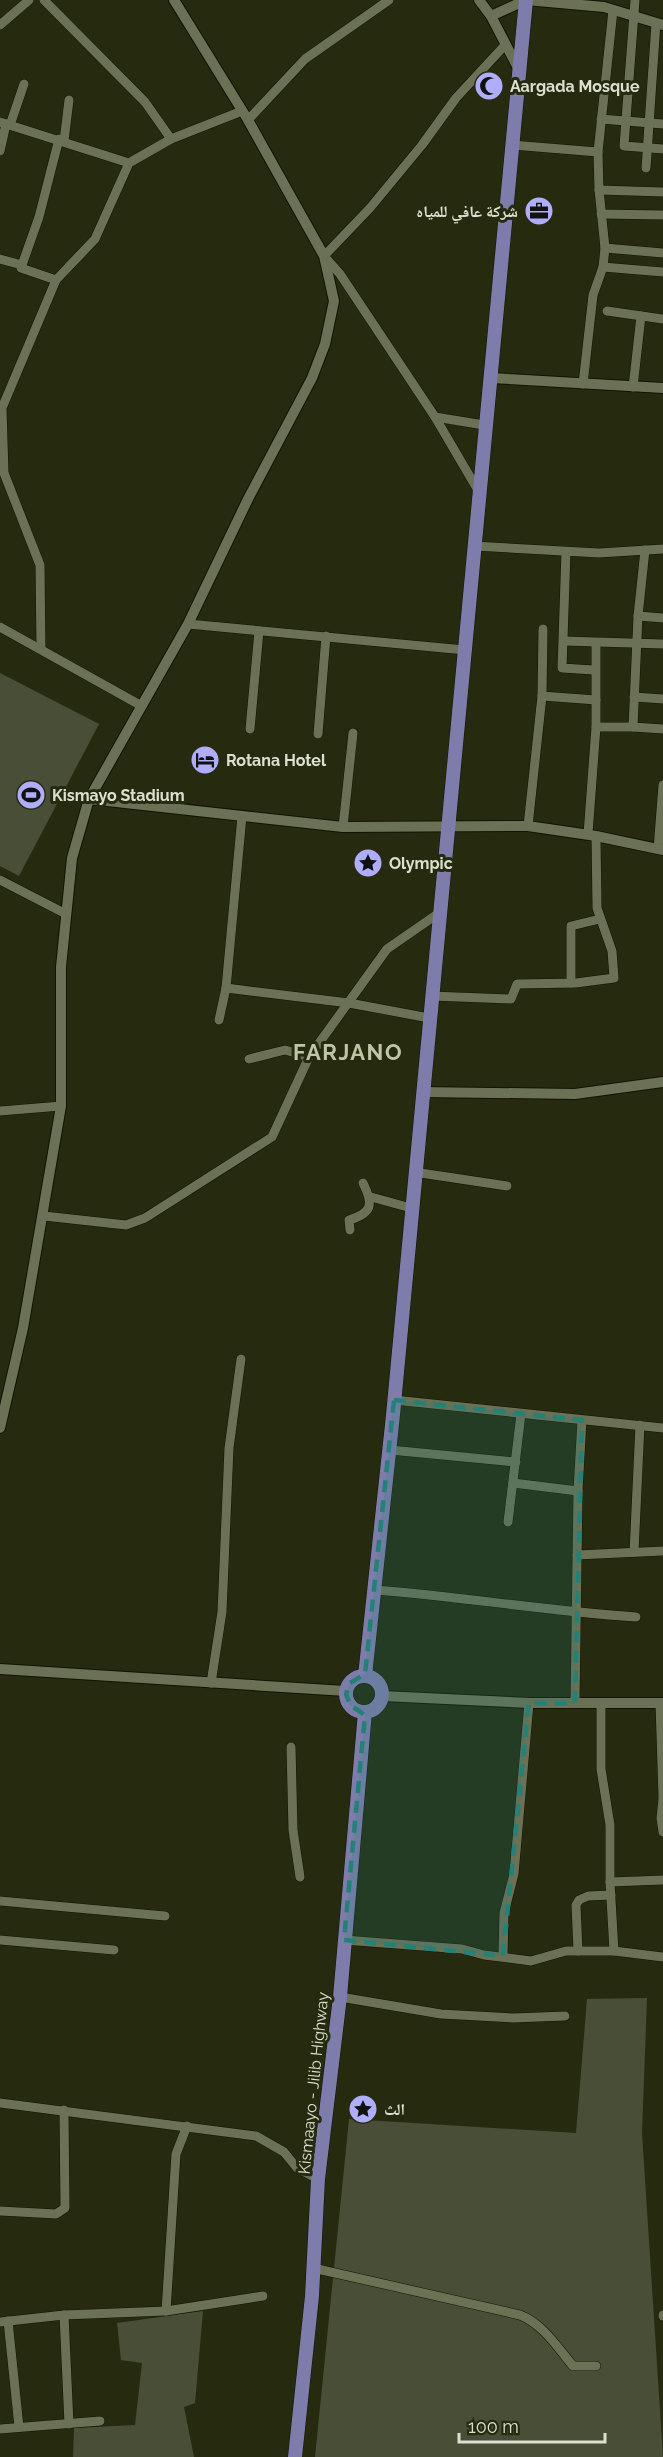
<svg xmlns="http://www.w3.org/2000/svg" width="663" height="2457" font-family="Raleway,'Noto Naskh Arabic',sans-serif">
<style>
.green{fill:#494e37}
.lines{fill:none;stroke-linecap:round;stroke-linejoin:round}
.minor-casing{stroke:#101300;stroke-width:10}
.tertiary-casing{stroke:#101300;stroke-width:12}
.primary-casing{stroke:#101300;stroke-width:15}
.minor{stroke:#6b7154;stroke-width:9}
.tertiary{stroke:#6b7154;stroke-width:10}
.primary{stroke:#7e7cab;stroke-width:14}
.marked{fill:#248178;fill-opacity:0.2;stroke:#248178;stroke-width:4.5;stroke-dasharray:12 8;stroke-linejoin:round}
.labels{text-anchor:middle;stroke-width:6;stroke-linejoin:round;paint-order:stroke}
.poi-label{font-size:16px;font-weight:bold;fill:#dce0cf;stroke:#262b10;text-anchor:start}
.street-label{font-size:16px;fill:#dce0cf;stroke:#262b10}
.district-label{font-size:22px;font-weight:bold;letter-spacing:1.5px;fill:#bfc6a5;stroke:#262b10}
</style>
<rect width="100%" height="100%" fill="#262b10"/>
<g class="green">
<path d="M0 673 99 724 19 876 0 866Z"/>
<path d="M647 1998 642 2133 663 2457H315L349 2119 576 2133 587 1999Z"/>
<path d="M203 2311 195 2403 184 2407 194 2457H73L74 2428 135 2425 142 2363 121 2360 117 2323Z"/>
</g>
<g class="lines">
<g class="minor-casing">
<g id="minor">
<path d="M44 0 145 102 171 139"/>
<path d="M635 0 624 146 663 149"/>
<path d="M0 25 29 0"/>
<path d="M601 119 663 124"/>
<path d="M248 120 305 59 389 0"/>
<path d="M0 122 129 163"/>
<path d="M10 125 24 84"/>
<path d="M64 141 69 100"/>
<path d="M512 145 598 152"/>
<path d="M0 151 6 124"/>
<path d="M646 168 656 23"/>
<path d="M599 190 663 192"/>
<path d="M601 214 663 215"/>
<path d="M605 248 663 253"/>
<path d="M0 259 22 265 21 268 56 280"/>
<path d="M22 265 39 217 59 139"/>
<path d="M603 267 663 272"/>
<path d="M607 311 663 319"/>
<path d="M583 384 593 295 603 267 605 248 599 190 598 152 613 10"/>
<path d="M633 387 641 316"/>
<path d="M435 417 484 425"/>
<path d="M479 492 435 417 340 274 324 256 370 208 422 145 456 98 506 44"/>
<path d="M474 546 599 553 663 549"/>
<path d="M645 550 638 616 633 727 663 729"/>
<path d="M566 552 562 668 594 670"/>
<path d="M638 616 663 618"/>
<path d="M188 624 465 650"/>
<path d="M0 627 140 705"/>
<path d="M543 629 542 696 596 700"/>
<path d="M564 641 663 644"/>
<path d="M41 649 40 565 4 473 2 408 56 280 95 239 129 163 171 139 242 111"/>
<path d="M634 697 663 699"/>
<path d="M596 727H633"/>
<path d="M250 729 259 631"/>
<path d="M318 734 326 636"/>
<path d="M528 826 542 696"/>
<path d="M343 827 353 733"/>
<path d="M588 834 596 727V643"/>
<path d="M658 849 663 785"/>
<path d="M0 880 66 914"/>
<path d="M571 983V926L600 919"/>
<path d="M226 988 349 1003 429 1018"/>
<path d="M431 996 511 999 517 984 576 983 614 978 612 951 597 908 596 836"/>
<path d="M219 1020 226 988 242 816"/>
<path d="M249 1059 285 1050 309 1057"/>
<path d="M0 1111 61 1106"/>
<path d="M414 1172 507 1186"/>
<path d="M371 1197 411 1208"/>
<path d="M44 1216 126 1225 145 1218 272 1137 309 1057 387 949 439 913"/>
<path d="M350 1230 349 1220C372 1213 374 1205 363 1183"/>
<path d="M394 1400 663 1428"/>
<path d="M390 1450 516 1462"/>
<path d="M513 1483 578 1491"/>
<path d="M508 1522 521 1414"/>
<path d="M634 1552 640 1425"/>
<path d="M577 1555 663 1551"/>
<path d="M376 1590C463 1597 549 1611 636 1617"/>
<path d="M211 1683 222 1612 229 1448 241 1359"/>
<path d="M575 1703 578 1491 582 1420"/>
<path d="M601 1703V1769L610 1825V1882L614 1951"/>
<path d="M660 1703 663 1798 661 1818 663 1832"/>
<path d="M291 1747 293 1830 300 1877"/>
<path d="M610 1882 663 1880"/>
<path d="M0 1901 165 1916"/>
<path d="M0 1940 114 1950"/>
<path d="M344 1940 462 1949 484 1955 531 1961 566 1951H614L663 1957"/>
<path d="M578 1951 576 1905 579 1900 588 1896 611 1895"/>
<path d="M503 1956 504 1913 514 1874 529 1703"/>
<path d="M340 1997 441 2014 513 2018 565 2016"/>
<path d="M0 2103 256 2136 284 2152 297 2168 318 2179"/>
<path d="M0 2211 56 2214 65 2208 64 2110"/>
<path d="M313 2268 520 2315C543 2324 558 2348 573 2366H596"/>
<path d="M166 2311 176 2154 187 2126"/>
<path d="M64 2315 69 2424"/>
<path d="M663 2316V2315"/>
<path d="M8 2321 19 2427"/>
<path d="M0 2322 64 2315 166 2311 263 2296"/>
<path d="M0 2429 100 2421"/>
</g>
</g>
<g class="tertiary-casing">
<g id="tertiary">
<path d="M479 0 491 16 518 68"/>
<path d="M526 0 604 7 663 25"/>
<path d="M491 16 526 0"/>
<path d="M491 378 663 388"/>
<path d="M89 799 343 827 528 826 596 836 663 850"/>
<path d="M422 1092 575 1094 663 1082"/>
<path d="M0 1428 23 1328 61 1106V967L72 858 89 799 188 624 248 499 312 378 325 344 334 301 324 256 248 120 174 0"/>
<path d="M0 1669 346 1691"/>
<path d="M382 1696 529 1703H663"/>
</g>
</g>
<g class="primary-casing">
<g id="primary">
<circle cx="364" cy="1694" r="18"/>
<path d="M365 1676 393 1415 526 0"/>
<path d="M295 2457 312 2296 318 2179 340 1997 365 1712"/>
</g>
</g>
<use href="#minor" class="minor"/>
<use href="#tertiary" class="tertiary"/>
<use href="#primary" class="primary"/>
</g>
<path class="marked" d="M394 1400 582 1420 575 1703H529L503 1956 344 1940 365 1715 350 1705 346 1694 350 1683 365 1674Z"/>
<defs>
<g id="mosque-disc" transform="scale(1.5)"><circle r="9.5" fill="#b0aefa" stroke="#262b10"/><path d="M3.5-4.9A6 6 0 1 0 3.5 4.9A5 5 0 1 1 3.5-4.9Z" fill="#111"/></g>
<g id="office-disc" transform="scale(1.5)"><circle r="9.5" fill="#b0aefa" stroke="#262b10"/><path d="M-6-3h4V-5.5h4V-3h4V5H-6ZM-1-4.5V-3h2v-1.5ZM-6 0V1H6V0Z" fill="#111"/></g>
<g id="hotel-disc" transform="scale(1.5)"><circle r="9.5" fill="#b0aefa" stroke="#262b10"/><path d="M-6-4.5h1.5V1H6V5H4.5V3h-9V5H-6ZM-4 0a1.8 1.8 0 1 1 3.6 0ZM.5 0V-2.5h3Q6-2.5 6 0Z" fill="#111"/></g>
<g id="stadium-disc" transform="scale(1.5)"><circle r="9.5" fill="#b0aefa" stroke="#262b10"/><path d="M0-5a6.5 5 0 1 0 0 10a6.5 5 0 1 0 0-10ZM-3.5-1.8h7v3.6h-7Z" fill="#111"/></g>
<g id="sight-disc" transform="scale(1.5)"><circle r="9.5" fill="#b0aefa" stroke="#262b10"/><path d="M0-6L1.8-2.2L6-1.7L2.9 1.2L3.7 5.4L0 3.3L-3.7 5.4L-2.9 1.2L-6-1.7L-1.8-2.2Z" fill="#111"/></g>
</defs>
<g fill-rule="evenodd">
<use href="#mosque-disc" x="489" y="86"/>
<use href="#office-disc" x="539" y="211"/>
<use href="#hotel-disc" x="205" y="760"/>
<use href="#stadium-disc" x="31" y="795"/>
<use href="#sight-disc" x="368" y="863"/>
<use href="#sight-disc" x="363" y="2109"/>
</g>
<g class="labels">
<g class="poi-label">
<text x="510" y="92">Aargada Mosque</text>
<text x="518" y="217" text-anchor="end">شركة عافي للمياه</text>
<text x="226" y="766">Rotana Hotel</text>
<text x="52" y="801">Kismayo Stadium</text>
<text x="389" y="869">Olympic</text>
<text x="384" y="2115">الث</text>
</g>
<g class="street-label">
<text transform="translate(313 2083) rotate(-84)" y="6">Kismaayo - Jilib Highway</text>
</g>
<g class="district-label">
<text x="348" y="1060">FARJANO</text>
</g>
</g>
<path d="M459 2433v9h146v-9" fill="none" stroke="#dce0cf" stroke-width="3"/>
<text x="468" y="2433" font-size="18" fill="#dce0cf" stroke="#262b10" stroke-width="4.5" paint-order="stroke">100 m</text>
</svg>
